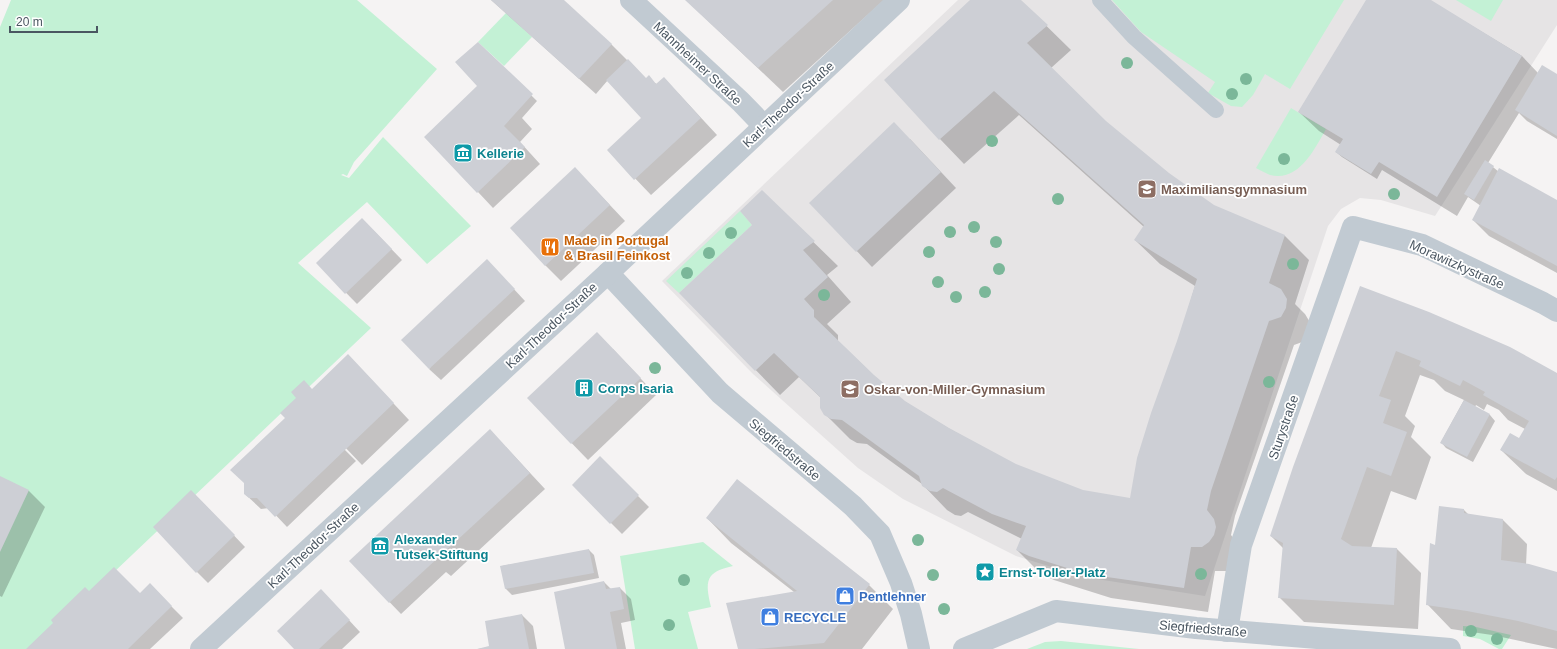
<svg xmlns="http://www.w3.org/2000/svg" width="1557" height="649" font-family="Arial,sans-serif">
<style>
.education{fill:#e6e4e5}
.green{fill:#c3f1d5}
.shadow{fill:#0003}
.building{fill:#cdcfd5}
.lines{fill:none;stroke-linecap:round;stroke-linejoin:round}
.service{stroke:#c1cad2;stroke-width:16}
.minor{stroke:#c1cad2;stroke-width:22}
.tree{fill:#7bb799}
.labels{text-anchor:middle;stroke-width:3.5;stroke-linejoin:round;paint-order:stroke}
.street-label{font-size:13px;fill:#4a5661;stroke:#fff}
.culture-label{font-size:13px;font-weight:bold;fill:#0d838f;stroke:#fff;text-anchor:start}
.education-label{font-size:13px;font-weight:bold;fill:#785e54;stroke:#fff;text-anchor:start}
.food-label{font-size:13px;font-weight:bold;fill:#c56008;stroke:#fff;text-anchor:start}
.shop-label{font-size:13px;font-weight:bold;fill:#366cbe;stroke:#fff;text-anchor:start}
</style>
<rect width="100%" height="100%" fill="#f5f3f3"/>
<path class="education" d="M958 0H1557V25L1435 216 1381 200 1360 198 1341 209 1328 226 1205 596 1084 577 1016 556 903 499 858 468 753 374 662 281Z"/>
<g class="green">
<path d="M11 0H357L437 69 354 162 347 176 343 174 341 175 349 178 383 137 471 226 427 264 367 202 298 263 371 328 33 649H0V27Z"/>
<path d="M1112 0H1344L1290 89 1265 74 1253 95 1242 107 1231 106 1208 93 1215 82 1141 32Z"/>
<path d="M1456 0H1503L1491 21Z"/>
<path d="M506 13 532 37 504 66 478 42Z"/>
<path d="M1291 108 1326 129C1314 150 1299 182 1270 175 1265 173 1260 170 1256 168Z"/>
<path d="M740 211 752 225 679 293 666 281Z"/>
<path d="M703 542 733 566C705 572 705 581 711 607L688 612 698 649H635L620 556Z"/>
<path d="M1463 626 1476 627 1511 635 1502 649H1499L1480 639 1463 636Z"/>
<path d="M1061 641 1139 649H1027L1045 642Z"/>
</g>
<g class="shadow">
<path d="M491 0H563L611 44 646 79 679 94 717 135 651 195 608 150 643 118 608 80 596 94Z"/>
<path d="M686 0H884L783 92Z"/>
<path d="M972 0H1020L1071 50 1051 68 1105 122 1169 174 1213 206 1285 236 1309 260 1295 304 1305 314 1311 324 1305 341 1294 345 1235 516 1231 535 1238 544 1226 571H1215L1208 612 1111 598 1054 580 1041 574 1017 550 1022 539 968 512 961 516 955 515 947 510 922 484 867 444 857 443 850 439 825 414 821 398 799 377 780 395 681 293 754 225 762 192 838 266 827 275 851 302 827 324 838 335V341L874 376 905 402 948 428 1015 465 1083 491 1131 499 1195 286 1160 264 1135 240 1144 227 1019 115 964 164 940 139 886 80Z"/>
<path d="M1367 0H1429L1522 56 1538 73 1557 76V139L1527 121 1519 113 1488 163 1499 172 1557 201V273L1489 236 1473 220 1481 206 1468 197 1457 216 1382 170 1377 179 1342 157 1336 152 1341 145 1319 131 1299 112Z"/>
<path d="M478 43 537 101 522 118 532 129 520 142 540 164 493 208 478 192Z"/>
<path d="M910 139 956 188 872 267 811 203Z"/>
<path d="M590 184 625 221 561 281 545 265Z"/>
<path d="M373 230 402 260 357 304 317 263Z"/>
<path d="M498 272 525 301 441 380 429 369Z"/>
<path d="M1360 288 1557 375V491L1526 474 1501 450 1520 439 1525 429 1508 420 1499 410 1487 404 1484 410 1476 405 1475 407 1490 415 1495 421 1473 462 1446 448 1441 442 1464 400 1445 391 1434 380 1420 375 1405 416 1415 426 1411 437 1431 457 1416 500 1391 491 1371 548 1397 549 1421 573 1418 629 1304 622 1279 597 1284 549 1271 536Z"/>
<path d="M613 349 656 395 588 460 528 398Z"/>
<path d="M364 372 409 420 362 465 343 445 342 447 356 461 287 527 269 508 261 509 245 494 287 418 312 390Z"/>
<path d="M506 447 545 489 451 576 446 572 401 614 350 561Z"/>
<path d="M600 458 649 507 622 534 573 485Z"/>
<path d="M0 477 29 491 45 507 2 597 0 596Z"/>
<path d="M202 502 245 547 208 583 197 572Z"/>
<path d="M1464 510 1469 515 1503 520 1527 544 1526 565 1557 573V649L1492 635 1451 629 1427 604 1435 546Z"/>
<path d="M707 518 869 585 893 609 862 649H739L794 592 731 543Z"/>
<path d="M589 550 594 555 599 578 512 595 506 589 502 566Z"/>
<path d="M604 582 611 589 620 588 631 599 635 620 621 623 626 649H566Z"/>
<path d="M89 592 161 596 183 618 150 649H28Z"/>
<path d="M332 602 360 632 342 649H295Z"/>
<path d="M522 615 533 626 537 649H478L490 647Z"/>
</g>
<g class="building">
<path d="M491 0H564L612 44 579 79Z"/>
<path d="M685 0H833L758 68Z"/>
<path d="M970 0H1021L1048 25 1027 43 1106 121 1169 173 1214 205 1285 235 1269 283 1281 289 1287 299 1286 308 1281 317 1269 321 1211 491 1207 510 1214 519 1216 527 1214 535 1209 542 1202 547H1191L1184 588 1086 574 1029 556 1016 550 1026 526 992 514 943 488 937 492 930 491 922 486 919 476 842 420 831 419 824 415 820 408V397L774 353 755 371 679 293 752 225 740 211 762 190 815 241 803 250 828 277 804 299 814 310V317L874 375 905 401 949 428 1016 464 1083 490 1130 498 1137 458 1151 413 1177 341 1197 279 1134 240 1144 225 994 91 939 140 884 80Z"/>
<path d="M1366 0H1431L1522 56 1437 197 1379 162 1371 174 1335 152 1343 139 1298 112Z"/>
<path d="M478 42 533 94 504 126 525 147 477 193 424 137 477 86 455 62Z"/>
<path d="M628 59 646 78 649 75 656 84 664 77 701 118 634 180 607 150 641 118 606 80Z"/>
<path d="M1542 65 1557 74V136L1515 110Z"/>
<path d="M894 122 941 172 856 252 809 203Z"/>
<path d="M1485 160 1494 166 1474 200 1464 194Z"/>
<path d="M575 167 610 205 545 266 510 228Z"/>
<path d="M1499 168 1557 200V266L1472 220Z"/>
<path d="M362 218 392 249 345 294 316 263Z"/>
<path d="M487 259 515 289 429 369 401 340Z"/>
<path d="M1360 286 1429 312 1510 347 1557 373V477L1555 480 1500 450 1510 433 1519 438 1529 421 1483 395 1485 392 1463 380 1460 386 1419 366 1421 361 1396 351 1379 396 1391 400 1383 423 1407 432 1391 476 1367 467 1341 539 1352 546 1397 548 1394 605 1278 598 1283 543 1270 536 1293 467Z"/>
<path d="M597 332 641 378 571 444 527 398Z"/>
<path d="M348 354 394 403 275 517 257 498H249L244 494V483L230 470 285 418 280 413 296 398 291 392 304 380 312 389Z"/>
<path d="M1464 400 1490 414 1467 457 1440 443Z"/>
<path d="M490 429 530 473 389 603 349 561Z"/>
<path d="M600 456 639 495 610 524 572 485Z"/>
<path d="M0 476 29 490 0 552Z"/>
<path d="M737 479 870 584 824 643 755 649H738L726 603 797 591 706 518Z"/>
<path d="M191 490 235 535 196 573 153 527Z"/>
<path d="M1439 506 1464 509V513L1503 519 1501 560 1529 564 1557 572V631L1518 621 1467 611 1426 605 1430 543 1435 545Z"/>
<path d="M589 549 594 573 505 589 500 566Z"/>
<path d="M114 567 140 593 150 583 172 606 128 649H26L53 623 51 620 85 587 89 591Z"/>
<path d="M604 581 606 589 620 587 624 609 610 612 617 649H565L554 592Z"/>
<path d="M321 589 350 620 319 649H294L277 631Z"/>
<path d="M522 614 529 649H477L489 646 485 621Z"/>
</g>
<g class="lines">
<path class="service" d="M1100 0 1134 37 1216 110"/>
<g class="minor">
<path d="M631 0 741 102 764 126"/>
<path d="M608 273 720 393 853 506 880 534 901 583 911 614 919 649"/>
<path d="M1227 631 1241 545 1353 227 1422 245 1543 303 1557 311"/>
<path d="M201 649 608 273 899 0"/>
<path d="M964 649 1056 611 1196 628 1450 649"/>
</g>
</g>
<g class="tree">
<circle cx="1127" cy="63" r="6"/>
<circle cx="1246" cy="79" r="6"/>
<circle cx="1232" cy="94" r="6"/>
<circle cx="992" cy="141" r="6"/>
<circle cx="1284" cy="159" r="6"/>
<circle cx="1394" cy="194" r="6"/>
<circle cx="1058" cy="199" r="6"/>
<circle cx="974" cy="227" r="6"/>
<circle cx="950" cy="232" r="6"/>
<circle cx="731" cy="233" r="6"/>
<circle cx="996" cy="242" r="6"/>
<circle cx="929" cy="252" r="6"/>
<circle cx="709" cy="253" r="6"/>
<circle cx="1293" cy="264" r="6"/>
<circle cx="999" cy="269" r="6"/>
<circle cx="687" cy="273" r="6"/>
<circle cx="938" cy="282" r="6"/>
<circle cx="985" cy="292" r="6"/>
<circle cx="824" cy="295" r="6"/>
<circle cx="956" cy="297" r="6"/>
<circle cx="655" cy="368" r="6"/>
<circle cx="1269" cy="382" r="6"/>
<circle cx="918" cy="540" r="6"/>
<circle cx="1201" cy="574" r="6"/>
<circle cx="933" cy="575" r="6"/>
<circle cx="684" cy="580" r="6"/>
<circle cx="944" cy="609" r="6"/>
<circle cx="669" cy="625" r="6"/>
<circle cx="1471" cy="631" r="6"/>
<circle cx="1497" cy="639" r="6"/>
</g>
<defs>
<g id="museum-square" transform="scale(1)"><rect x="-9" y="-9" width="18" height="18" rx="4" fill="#0f9aa8" stroke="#fff"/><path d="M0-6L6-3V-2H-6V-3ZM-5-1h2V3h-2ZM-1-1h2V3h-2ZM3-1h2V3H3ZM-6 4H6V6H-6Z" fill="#fff"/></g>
<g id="school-square" transform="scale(1)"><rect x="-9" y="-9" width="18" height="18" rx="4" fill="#8d6e63" stroke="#fff"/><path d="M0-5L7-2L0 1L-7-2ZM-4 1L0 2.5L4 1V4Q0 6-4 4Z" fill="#fff"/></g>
<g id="restaurant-square" transform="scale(1)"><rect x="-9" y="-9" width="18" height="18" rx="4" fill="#e8710a" stroke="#fff"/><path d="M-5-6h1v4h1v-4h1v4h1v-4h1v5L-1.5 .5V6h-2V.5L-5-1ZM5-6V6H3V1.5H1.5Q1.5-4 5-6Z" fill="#fff"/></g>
<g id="building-square" transform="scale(1)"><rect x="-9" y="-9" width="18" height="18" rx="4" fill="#0f9aa8" stroke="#fff"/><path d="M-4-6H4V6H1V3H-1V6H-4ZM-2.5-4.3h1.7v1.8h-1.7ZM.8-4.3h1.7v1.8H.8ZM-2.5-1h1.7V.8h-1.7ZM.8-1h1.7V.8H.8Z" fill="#fff"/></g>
<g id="sight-square" transform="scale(1)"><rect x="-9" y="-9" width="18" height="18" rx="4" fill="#0f9aa8" stroke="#fff"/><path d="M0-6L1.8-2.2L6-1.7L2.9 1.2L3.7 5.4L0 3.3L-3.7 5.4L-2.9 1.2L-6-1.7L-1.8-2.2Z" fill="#fff"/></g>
<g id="shop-square" transform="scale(1)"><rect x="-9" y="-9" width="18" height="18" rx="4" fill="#3f7fe0" stroke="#fff"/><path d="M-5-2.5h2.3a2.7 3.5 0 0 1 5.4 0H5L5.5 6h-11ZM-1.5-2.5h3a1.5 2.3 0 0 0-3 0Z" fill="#fff"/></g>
</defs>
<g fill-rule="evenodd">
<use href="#museum-square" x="463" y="153"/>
<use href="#school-square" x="1147" y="189"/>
<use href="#restaurant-square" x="550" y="247"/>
<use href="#building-square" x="584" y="388"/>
<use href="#school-square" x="850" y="389"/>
<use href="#museum-square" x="380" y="546"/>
<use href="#sight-square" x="985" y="572"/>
<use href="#shop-square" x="845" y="596"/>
<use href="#shop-square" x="770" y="617"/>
</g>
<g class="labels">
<g class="street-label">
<text transform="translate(698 63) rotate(43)" y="5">Mannheimer Straße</text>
<text transform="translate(788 104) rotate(-43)" y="5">Karl-Theodor-Straße</text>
<text transform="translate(1457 264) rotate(24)" y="5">Morawitzkystraße</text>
<text transform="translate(551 325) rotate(-43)" y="5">Karl-Theodor-Straße</text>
<text transform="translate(1283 427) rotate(-71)" y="5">Sturystraße</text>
<text transform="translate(785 449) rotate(40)" y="5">Siegfriedstraße</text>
<text transform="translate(313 545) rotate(-43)" y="5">Karl-Theodor-Straße</text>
<text transform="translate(1203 628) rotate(5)" y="5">Siegfriedstraße</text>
</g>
<g class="culture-label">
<text x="477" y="158">Kellerie</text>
<text x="598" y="393">Corps Isaria</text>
<text x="394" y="544">Alexander<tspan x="394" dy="15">Tutsek-Stiftung</tspan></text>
<text x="999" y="577">Ernst-Toller-Platz</text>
</g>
<g class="education-label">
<text x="1161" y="194">Maximiliansgymnasium</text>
<text x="864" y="394">Oskar-von-Miller-Gymnasium</text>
</g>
<g class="food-label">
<text x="564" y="245">Made in Portugal<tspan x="564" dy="15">&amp; Brasil Feinkost</tspan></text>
</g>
<g class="shop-label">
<text x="859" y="601">Pentlehner</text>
<text x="784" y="622">RECYCLE</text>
</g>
</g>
<path d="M10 26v6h87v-6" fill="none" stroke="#4a5661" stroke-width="2"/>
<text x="16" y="26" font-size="12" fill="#4a5661" stroke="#ffffff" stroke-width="3" paint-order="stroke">20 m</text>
</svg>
